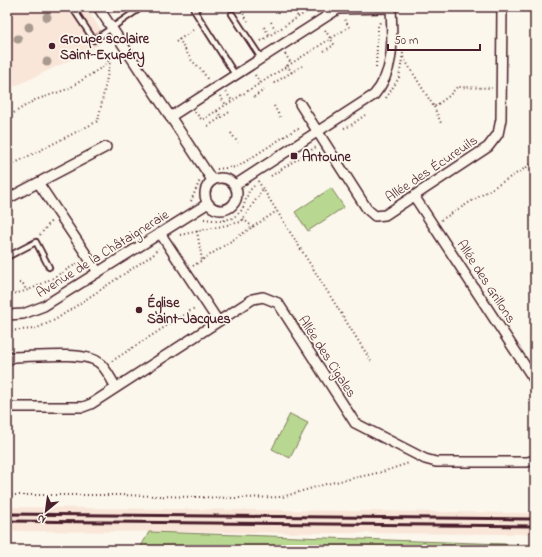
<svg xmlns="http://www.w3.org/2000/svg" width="542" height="557" font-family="'Indie Flower',sans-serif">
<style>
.built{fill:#f9e6d8}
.green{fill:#b8d891;stroke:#817c5e}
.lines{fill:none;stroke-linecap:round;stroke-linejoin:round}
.lane-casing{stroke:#4a1f2b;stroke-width:8}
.street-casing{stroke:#4a1f2b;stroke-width:12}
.path{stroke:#4a1f2b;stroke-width:2;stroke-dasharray:1 3;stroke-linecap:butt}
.lane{stroke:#fbf7ec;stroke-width:4.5}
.street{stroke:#fbf7ec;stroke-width:9}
.rail{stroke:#4a1f2b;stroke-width:3}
.tree{fill:#a99a90}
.poi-dot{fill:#4a1f2b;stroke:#fbf7ec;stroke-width:1.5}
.labels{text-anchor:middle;stroke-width:3.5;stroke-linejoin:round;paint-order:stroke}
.poi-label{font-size:14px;font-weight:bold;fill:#4a1f2b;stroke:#fbf7ec;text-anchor:start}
.street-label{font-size:14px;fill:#4a1f2b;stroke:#fbf7ec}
</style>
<rect width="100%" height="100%" fill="#fbf7ec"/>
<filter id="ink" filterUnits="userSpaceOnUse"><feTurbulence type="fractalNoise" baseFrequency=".025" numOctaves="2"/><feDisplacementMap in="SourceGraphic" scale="8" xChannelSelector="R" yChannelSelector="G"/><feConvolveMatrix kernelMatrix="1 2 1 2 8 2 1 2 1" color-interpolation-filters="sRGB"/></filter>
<g filter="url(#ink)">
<g class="built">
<path d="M7 7H85L108 39 85 53 7 90Z"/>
<path d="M7 507 535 513V534L7 531Z"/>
</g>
<g class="green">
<path d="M331 188 344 207 308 231 295 212Z"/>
<path d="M290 414 308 423 290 458 272 449Z"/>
<path d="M149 532 535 545V550H139Z"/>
</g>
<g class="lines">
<g class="lane-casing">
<g id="lane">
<path d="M72 7 94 40 142 7"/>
<path d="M199 7 194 10 236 76"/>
<path d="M232 14 261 58"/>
<path d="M7 257 36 242 49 267"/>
</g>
</g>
<g class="street-casing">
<g id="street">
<path d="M98 7 212 180"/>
<path d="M300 104 367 209 375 216 385 215 488 147 498 134 501 119 502 7"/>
<path d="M170 117 338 9 391 8"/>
<circle cx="221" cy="194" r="16"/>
<path d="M39 184 98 272"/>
<path d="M235 185 374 95C396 70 392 38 391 7"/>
<path d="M414 196 535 381"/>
<path d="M7 199 106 147"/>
<path d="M160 233 218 321"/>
<path d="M7 315 23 314 44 306 207 204"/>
<path d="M7 361 13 357C33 357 83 351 98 362 106 367 111 380 116 387"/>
<path d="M7 407H83L91 404 253 299 263 297 278 303 355 423 425 459 436 462H527L535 460"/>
</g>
</g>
<g class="path">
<path d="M119 7 122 12"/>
<path d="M239 7 248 21"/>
<path d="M251 7 253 10"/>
<path d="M301 7 305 13"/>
<path d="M293 8 298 17"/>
<path d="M271 22 276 31"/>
<path d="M264 27 270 36"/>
<path d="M325 30 335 46"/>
<path d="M179 39 192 61 201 69 208 80"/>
<path d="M261 41 314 7"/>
<path d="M176 42 193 30"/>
<path d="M324 51 334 45"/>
<path d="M285 54 291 63"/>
<path d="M403 57 434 107 449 96 457 87 492 88"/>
<path d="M287 65 292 73"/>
<path d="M376 67 378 27 380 22"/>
<path d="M255 75 260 83"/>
<path d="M274 83 302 66"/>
<path d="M226 92 232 101"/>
<path d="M220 96 226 105"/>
<path d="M254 97 264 90"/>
<path d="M386 98 399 78 403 53"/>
<path d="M274 106 280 117"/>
<path d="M434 107 441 123"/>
<path d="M217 111 222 118"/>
<path d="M195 112 202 120 349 27 345 20"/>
<path d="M7 117 35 100 68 89 104 66 115 53"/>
<path d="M208 126 231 111"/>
<path d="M344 128 350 126 365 115"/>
<path d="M231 133 238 143"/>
<path d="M7 167 98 121 111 58"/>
<path d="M217 169 237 167 296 129H301"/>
<path d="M271 176 316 147"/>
<path d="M258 181 371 361"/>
<path d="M191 201 200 180"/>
<path d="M204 219 221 221 233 218 242 210 249 191 254 186"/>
<path d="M243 219 253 227"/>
<path d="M441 220 535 162"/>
<path d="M197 231 202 260"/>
<path d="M40 235 52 220"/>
<path d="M180 235 241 222 263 189"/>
<path d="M193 266 277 211"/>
<path d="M19 283 23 284 26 290"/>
<path d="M7 294C32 294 58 274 80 262"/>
<path d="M7 331 35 329 55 320 154 254 158 248"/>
<path d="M112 361 196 307"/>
<path d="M7 495H119L235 498 282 497 326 484 382 472 409 463"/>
</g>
<use href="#lane" class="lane"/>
<use href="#street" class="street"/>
<g class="rail">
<path d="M7 514 535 519"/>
<path d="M7 521 535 526"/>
</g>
</g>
<g class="tree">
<circle cx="47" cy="17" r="4.5"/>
<circle cx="29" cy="27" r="4.5"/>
<circle cx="18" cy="39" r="4.5"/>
<circle cx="47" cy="62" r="4.5"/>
</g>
</g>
<g class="poi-dot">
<circle cx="52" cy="46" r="4"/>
<rect x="290" y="152" width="8" height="8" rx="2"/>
<circle cx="139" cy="310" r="4"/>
</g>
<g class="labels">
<g class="poi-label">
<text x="60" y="43">Groupe scolaire<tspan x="60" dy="16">Saint-Exupéry</tspan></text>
<text x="302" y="161">Antoune</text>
<text x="147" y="307">Église<tspan x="147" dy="16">Saint-Jacques</tspan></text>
</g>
<g class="street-label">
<text transform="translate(431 168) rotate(-34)" y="5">Allée des Écureuils</text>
<text transform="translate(102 253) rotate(-32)" y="5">Avenue de la Châtaigneraie</text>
<text transform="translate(487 281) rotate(57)" y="5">Allée des Grillons</text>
<text transform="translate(328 356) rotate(57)" y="5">Allée des Cigales</text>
</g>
</g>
<rect width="542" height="557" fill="none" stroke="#fbf7ec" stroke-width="24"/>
<rect x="12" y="12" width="518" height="533" fill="none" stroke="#4a1f2b" stroke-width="1.5" filter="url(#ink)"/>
<g transform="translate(46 511) rotate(209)" stroke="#fbf7ec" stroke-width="3" paint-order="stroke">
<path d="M0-3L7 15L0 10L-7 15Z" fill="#4a1f2b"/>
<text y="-6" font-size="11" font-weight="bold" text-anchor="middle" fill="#4a1f2b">N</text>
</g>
<path d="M388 44v6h92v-6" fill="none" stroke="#4a1f2b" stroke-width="2"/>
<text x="394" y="44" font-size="12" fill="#4a1f2b" stroke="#fbf7ec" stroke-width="3" paint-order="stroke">50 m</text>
</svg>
